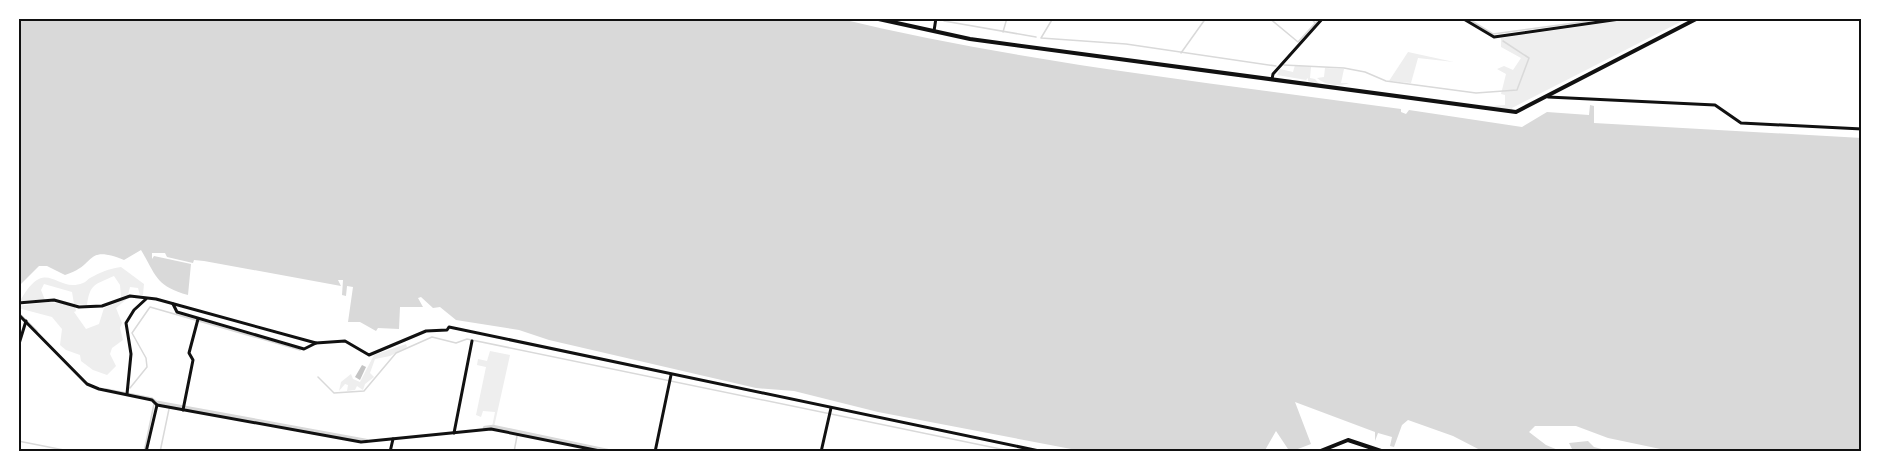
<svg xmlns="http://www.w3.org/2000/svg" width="1880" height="470" font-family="'PT Sans Narrow',sans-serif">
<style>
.green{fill:#eee}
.water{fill:#d9d9d9}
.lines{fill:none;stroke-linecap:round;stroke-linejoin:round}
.stream{stroke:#d9d9d9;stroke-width:1.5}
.canal{stroke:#d9d9d9;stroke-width:4.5}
.building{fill:#c4c4c4}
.minor{stroke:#111;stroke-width:3}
.tertiary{stroke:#111;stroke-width:4}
.secondary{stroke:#111;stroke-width:4}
.neatline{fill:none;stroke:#111;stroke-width:2}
</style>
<rect width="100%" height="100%" fill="#fff"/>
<g class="green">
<path d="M1639 18H1688L1512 108 1513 111 1477 107 1505 105V95L1501 94 1506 74 1497 69 1504 66 1513 70 1521 58 1501 47V38Z"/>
<path d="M1408 52 1454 62 1418 58 1411 83 1389 81Z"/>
<path d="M1295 65 1311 67 1310 78 1315 79 1319 84 1308 81V78L1306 80 1277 75 1280 69 1293 72Z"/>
<path d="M1325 68 1344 69 1341 83H1349C1340 87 1324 85 1317 78L1324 77Z"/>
<path d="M121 267 144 284 143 295H140L138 288 130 287 128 295 121 297 120 285 114 276C94 285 90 284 87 305L74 304 72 292 44 284 41 290 45 300 20 301C47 254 55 294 83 283 86 282 88 279 90 278 101 272 108 269 121 267Z"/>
<path d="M128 298 116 308 122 323 120 328 123 340 112 348 110 354 116 366 107 375 93 370 81 361 80 355 66 350 60 345 62 329 52 317 18 308V306L49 302 71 305 75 307 76 311 74 312 86 329 99 324 104 308Z"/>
<path d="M406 344 407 347 390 356 375 359 370 373 374 377 365 384 363 390 357 386 355 390 347 391 348 385 345 384 339 391 341 382 351 374 353 379 360 382 374 355Z"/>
<path d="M490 351 510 355 494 427H492L495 412 483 411 481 417 476 415 486 367 477 365 478 359 487 361Z"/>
</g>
<g class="water">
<path d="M18 18H837C1022 63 1213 83 1401 109V112L1406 114 1409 110 1522 127 1547 112 1589 115 1590 105 1594 106V123L1862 138V452L1670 451 1608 438 1576 426H1535L1529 432 1546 445 1563 452H1484L1453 436 1408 420 1402 425 1394 447 1390 446 1392 437 1378 433 1375 441V432L1295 402 1311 444 1290 452 1276 431 1264 452H1087L878 412 794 391 756 388 549 340 519 330 456 320 440 307 433 308 421 297 418 298 423 307H400L399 329 378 328 376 331 360 322H348L353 287 347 286 346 296 342 295 343 280H338L341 286 204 261 194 260 193 263 167 257 165 253H152V259L154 256 191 264 188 295C156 286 157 277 141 250L124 260C84 244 97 266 65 275L47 266H39L18 287Z"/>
<path d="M1588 441 1594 447 1613 452H1570L1572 449 1569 443Z"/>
</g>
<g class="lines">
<g class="stream">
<path d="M927 18H929"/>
<path d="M1053 18 1041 38 1126 44 1276 66"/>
<path d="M1269 18 1298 42 1320 18"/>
<path d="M1311 18 1315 23"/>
<path d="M1467 18 1493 34 1611 18"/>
<path d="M944 21 1036 37"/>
<path d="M1003 32 1007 18"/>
<path d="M1181 53 1206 18"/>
<path d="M1284 65 1344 68 1365 72 1386 81 1476 93 1517 90 1529 58 1503 41"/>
<path d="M18 312 37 331"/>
<path d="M18 337H19"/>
<path d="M318 377 334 393 364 391 396 353 432 337 456 343 467 339 1015 452"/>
<path d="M130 388 147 367 146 358 132 333 150 307 300 350"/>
<path d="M106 389 152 398 159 403"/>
<path d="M169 406V405"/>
<path d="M18 441 74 452"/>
<path d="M144 452 154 404"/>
<path d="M160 452 169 409"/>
<path d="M514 452 517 436"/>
</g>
<g class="canal">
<path d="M158 403 366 441"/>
<path d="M485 428 493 427 612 452"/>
</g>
</g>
<path class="building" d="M362 365 366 367 360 380 355 377Z"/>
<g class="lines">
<g class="minor">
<path d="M1462 18 1494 37 1627 18"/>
<path d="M934 31 936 18"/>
<path d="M1272 79 1273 74 1323 18"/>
<path d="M1548 97 1715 105 1741 123 1862 129"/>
<path d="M18 303 54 300 79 307 102 306 130 296 156 299 316 343 345 341 369 355 426 331 447 330 449 327 1044 452"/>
<path d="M173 304 177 312 304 349 316 343"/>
<path d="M18 314 87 384 99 389 152 400 157 405 361 442 491 429 605 452"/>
<path d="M18 347 26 321"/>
<path d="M127 394 131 354 126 323 134 310 146 299"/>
<path d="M183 410 193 360 189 353 198 319"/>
<path d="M454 433 472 341"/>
<path d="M146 452 157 405"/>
<path d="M390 452 393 439"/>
<path d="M655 452 671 375"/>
<path d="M821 452 831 408"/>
</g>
<path class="tertiary" d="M1318 452 1348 440 1384 452"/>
<path class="secondary" d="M874 18 970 39 1516 112 1698 18"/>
</g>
<rect width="1880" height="470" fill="none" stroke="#ffffff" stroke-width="39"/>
<rect x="20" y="20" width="1840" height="430" class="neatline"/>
</svg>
